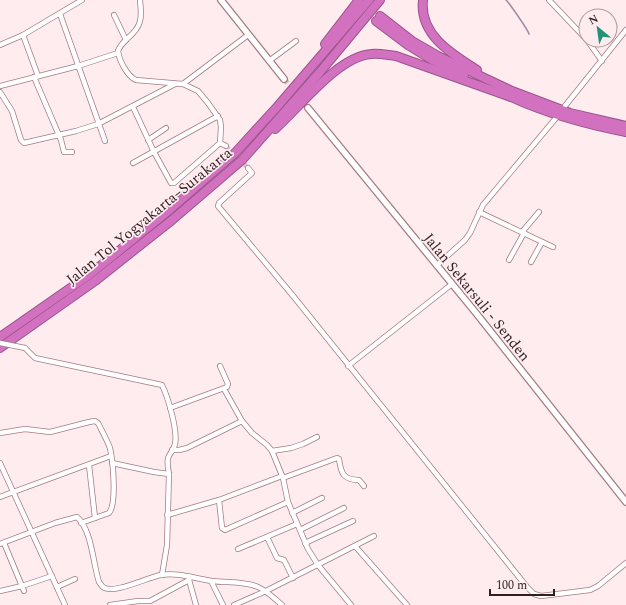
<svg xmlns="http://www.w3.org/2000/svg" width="626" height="605" font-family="Spectral,serif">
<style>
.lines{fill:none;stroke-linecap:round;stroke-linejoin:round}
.stream{stroke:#9c8ca9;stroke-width:1.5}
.minor-tunnel{stroke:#d5c3c6;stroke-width:4.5;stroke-dasharray:4.5 2;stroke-linecap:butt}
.tertiary-tunnel{stroke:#d5c3c6;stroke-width:5.5;stroke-dasharray:5.5 3;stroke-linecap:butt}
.minor-casing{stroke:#a37c83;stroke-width:6}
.tertiary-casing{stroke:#a37c83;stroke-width:8}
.motorway-casing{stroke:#9a5489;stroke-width:10}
.minor{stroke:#fff;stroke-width:4.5}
.tertiary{stroke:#fff;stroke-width:5.5}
.motorway{stroke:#d371c1;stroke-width:8}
.minor-bridge-casing{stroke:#a37c83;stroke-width:6;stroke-linecap:butt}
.minor-bridge{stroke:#fff;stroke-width:4.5}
.labels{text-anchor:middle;stroke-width:3.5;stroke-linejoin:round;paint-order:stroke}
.street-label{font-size:15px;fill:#2f1f22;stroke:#feecef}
</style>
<rect width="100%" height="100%" fill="#feecef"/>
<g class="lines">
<path class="stream" d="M506 0C510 4 528 30 529 34"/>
<path class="minor-tunnel" d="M226 146 248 168"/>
<path class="tertiary-tunnel" d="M284 79 308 108"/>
<g class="minor-casing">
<g id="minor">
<path d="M140 0C142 18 142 26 128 38 124 42 120 45 118 51 119 60 127 76 136 80L183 84 198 91 208 103 220 120 221 127 220 143 226 146"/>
<path d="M549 0 586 39"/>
<path d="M60 14 105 141"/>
<path d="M114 15 126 40"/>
<path d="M23 35 38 76"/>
<path d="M587 40 602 61"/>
<path d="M0 45 23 35 82 0"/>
<path d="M269 61 296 41"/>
<path d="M34 77 61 140 64 152H72"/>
<path d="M183 84 248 35"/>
<path d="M0 86 78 66 118 53"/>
<path d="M0 92 12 111 21 140 24 143 76 131 98 124 175 84"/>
<path d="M565 106 626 30"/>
<path d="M133 107 154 152 171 183H174L220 143"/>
<path d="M148 140 166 128"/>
<path d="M133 163 218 116"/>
<path d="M248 168 252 173 219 203 218 206 294 297 527 587 534 594 541 596 590 590 598 586 626 563"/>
<path d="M479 212 553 247"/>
<path d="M522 232 539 212"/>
<path d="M509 260 524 233"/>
<path d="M531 262 542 242"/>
<path d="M437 265 465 240 470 233 483 205 556 118"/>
<path d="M25 348 35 358 162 385C168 397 178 431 175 444 174 449 170 453 168 458 167 463 168 469 169 474L167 545 162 575"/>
<path d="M348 366 452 284"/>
<path d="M224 389 242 421 252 433 267 445 272 451 283 478 288 502 308 549 318 565 351 605"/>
<path d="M170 408 227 387 228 384 220 366"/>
<path d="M0 433 25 429 50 432 89 422 95 421 98 423C102 431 107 440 110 448 113 461 117 504 109 513L81 523"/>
<path d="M172 450H179L187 448 242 421"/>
<path d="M272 451 291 448 303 444 317 437"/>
<path d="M0 463 65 605"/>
<path d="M112 463 154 472 169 474"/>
<path d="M89 465 95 518"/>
<path d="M283 478 337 458 339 459C341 473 343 480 359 480L364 486"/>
<path d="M0 497 111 456"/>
<path d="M219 500 222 528 225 530 288 502"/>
<path d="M292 513 322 498"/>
<path d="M167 515 219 500 282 476"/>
<path d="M300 530 344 508"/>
<path d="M267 537 277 558 284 560 293 578"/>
<path d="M4 543 24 591"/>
<path d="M305 543 353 521"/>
<path d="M0 544 55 523 77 517C92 530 93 564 99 582 100 583 101 585 103 587 113 595 148 577 161 575 178 572 196 579 212 581 227 583 244 581 258 587 266 590 275 599 282 605"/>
<path d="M355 546 407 605"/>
<path d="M238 549 297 524"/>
<path d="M189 580 196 605"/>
<path d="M211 581 223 605"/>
<path d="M57 587 75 579"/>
<path d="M0 591 22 586 52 576"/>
<path d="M110 605 138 601H150L189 580 190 577"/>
<path d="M234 605 266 591 374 536"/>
</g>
</g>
<g class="tertiary-casing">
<g id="tertiary">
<path d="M221 0 284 79"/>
<path d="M308 108 476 313 626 502"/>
</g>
</g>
<g class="motorway-casing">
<g id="motorway">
<path d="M423 0C419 35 452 54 477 70"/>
<path d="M380 16 412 41 438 56 512 91 570 113 626 126"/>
<path d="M376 21 408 45 434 61 464 75"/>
<path d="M325 44 359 0"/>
<path d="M507 95C545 113 585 124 626 132"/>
<path d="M275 129C300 107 337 57 371 54 379 53 387 55 396 56L511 97"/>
<path d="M0 337 89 275 166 213 235 153 277 107 369 0"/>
<path d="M0 348 95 281 172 220 242 160 320 72 380 0"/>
</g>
</g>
<use href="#minor" class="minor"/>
<use href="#tertiary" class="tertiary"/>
<use href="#motorway" class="motorway"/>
<g class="minor-bridge-casing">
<path id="minor-bridge" d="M0 343 25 348"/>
</g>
<use href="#minor-bridge" class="minor-bridge"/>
</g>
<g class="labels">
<g class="street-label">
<text transform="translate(149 216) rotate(-39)" y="5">Jalan Tol Yogyakarta–Surakarta</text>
<text transform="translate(477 297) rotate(51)" y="5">Jalan Sekarsuli - Senden</text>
</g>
</g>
<g transform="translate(598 28) rotate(331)"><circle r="19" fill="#feecef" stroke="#ab9a9d"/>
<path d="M0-3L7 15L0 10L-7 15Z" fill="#229375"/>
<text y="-6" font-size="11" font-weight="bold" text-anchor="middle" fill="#2f1f22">N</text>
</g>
<path d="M490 589v6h64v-6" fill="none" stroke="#2f1f22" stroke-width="2"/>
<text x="496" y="589" font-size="12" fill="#2f1f22" stroke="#feecef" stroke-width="3" paint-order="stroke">100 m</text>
</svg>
